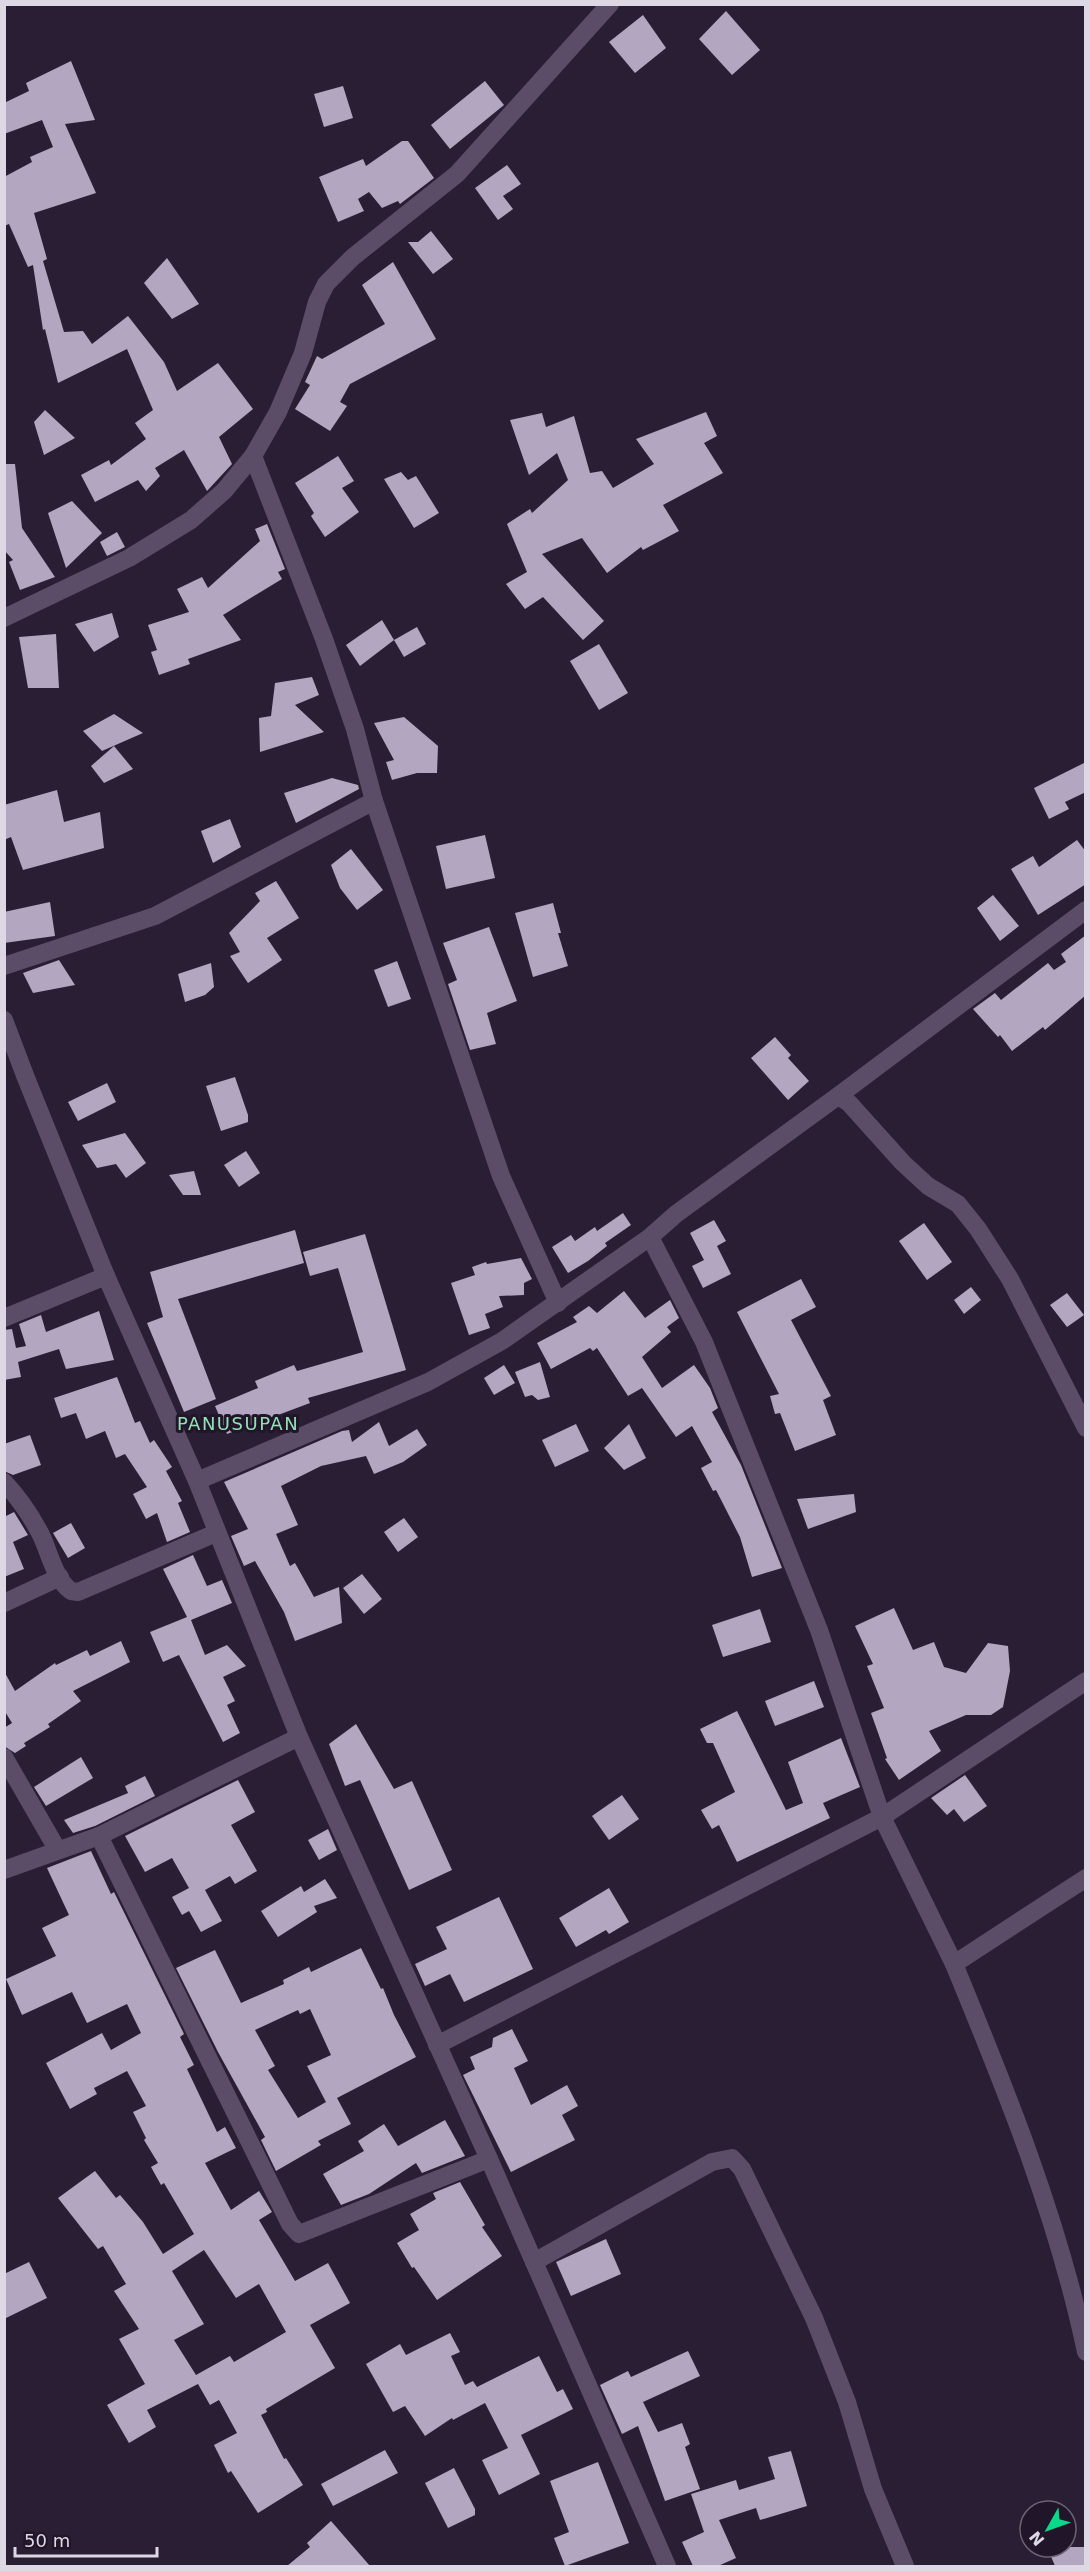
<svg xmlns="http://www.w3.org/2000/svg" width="1090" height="2571" font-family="'DejaVu Sans',sans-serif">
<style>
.building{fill:#b3a6c0;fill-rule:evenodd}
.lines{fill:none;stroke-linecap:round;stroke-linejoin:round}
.minor{stroke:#5b4d68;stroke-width:18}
.tertiary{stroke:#5b4d68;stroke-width:18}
.labels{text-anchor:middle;stroke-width:6;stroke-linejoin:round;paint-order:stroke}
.quarter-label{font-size:18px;letter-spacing:1.5px;fill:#92e1b4;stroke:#201529}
</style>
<rect width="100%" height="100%" fill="#291e33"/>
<g class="building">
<path d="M726 11 760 50 732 75 699 39Z"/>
<path d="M643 15 666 48 635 73 609 42Z"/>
<path d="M71 61 95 120 65 124 96 193 34 213 47 259 43 261 64 332 83 331 92 344 128 316 164 362 177 391 218 363 253 409 219 437 232 464 207 491 184 450 155 468 160 476 146 491 138 480 95 502 81 475 109 460 111 465 146 439 135 423 153 410 127 349 58 383 45 329 43 330 33 265 28 267 9 224 4 226V177L32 162 30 157 53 147 42 120 4 134V103L29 91 26 83Z"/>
<path d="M485 81 504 105 450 149 431 125Z"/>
<path d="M343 86 353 118 324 127 314 94Z"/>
<path d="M402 141H408L434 178 400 204 398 201 382 208 369 192 358 199 364 211 338 222 319 177 363 159 366 166Z"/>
<path d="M507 165 521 184 503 196 513 209 498 220 475 188Z"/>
<path d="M431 231 453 259 433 274 408 242H418Z"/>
<path d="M167 258 199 304 172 319 144 283Z"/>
<path d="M393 262 436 339 350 384 340 402 347 406 330 431 295 409 310 385 305 382 317 356 322 359 385 324 362 285Z"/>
<path d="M45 410 75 438 44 455 34 422Z"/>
<path d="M706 412 717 436 704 443 723 473 663 505 679 531 643 550 641 547 607 573 582 538 542 554 604 621 583 640 543 597 525 609 506 584 527 572 507 524 530 509 532 513 568 480 557 453 529 475 510 420 542 413 546 427 574 416 590 473 602 471 613 488 654 464 636 439Z"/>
<path d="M338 456 354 481 342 488 359 512 325 537 311 516 314 513 295 483Z"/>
<path d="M4 464H15L22 528 55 577 20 590 9 562 13 560 4 550Z"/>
<path d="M401 472 408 480 416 476 439 513 414 528 384 479Z"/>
<path d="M72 501 102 533 66 568 48 513Z"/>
<path d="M267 524 285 569 278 572 282 579 223 615 241 640 188 659 190 664 159 675 151 652 157 650 148 625 189 612 177 589 202 577 208 588 260 541 255 529Z"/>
<path d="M117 532 125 547 107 556 100 542Z"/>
<path d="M112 613 119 637 94 652 75 624Z"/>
<path d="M382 620 394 640 360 666 346 645Z"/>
<path d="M417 627 426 644 404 657 394 640Z"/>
<path d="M56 634 59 688H28L19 637Z"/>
<path d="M599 644 628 693 599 710 570 661Z"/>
<path d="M312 677 319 695 295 705 324 732 260 752 259 718 271 716 275 683Z"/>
<path d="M114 714 143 733 102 751 83 731Z"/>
<path d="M404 717 438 746 437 773H417L392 780 386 762 394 760 374 723Z"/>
<path d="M114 746 133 769 104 783 91 766Z"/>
<path d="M1086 762V792L1065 802 1069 809 1049 819 1034 788Z"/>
<path d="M332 778 358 785 359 789 296 823 284 793Z"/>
<path d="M57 790 64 822 100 812 104 848 23 870 11 837 4 840V805Z"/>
<path d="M230 819 241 847 213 863 201 831Z"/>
<path d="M485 835 495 878 446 889 436 846Z"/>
<path d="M1077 840 1086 852V884L1038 915 1011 869 1033 856 1039 867Z"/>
<path d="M351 849 383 890 357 910 340 888 331 865Z"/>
<path d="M276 881 299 918 267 938 282 960 248 983 230 956 240 952 229 933 260 901 255 893Z"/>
<path d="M993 895 1019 926 1000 941 977 908Z"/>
<path d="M50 902 55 936 4 943V912Z"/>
<path d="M553 903 561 933H558L568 966 533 977 515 913Z"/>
<path d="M489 927 517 1001 487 1013 496 1044 470 1050 448 984 457 980 443 943Z"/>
<path d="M1086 935V995L1045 1030 1043 1027 1012 1051 1000 1035 998 1037 973 1009 995 993 1001 1000 1048 963 1054 970 1066 962 1061 954Z"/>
<path d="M59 960 75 985 33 993 23 973Z"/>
<path d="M397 961 411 999 388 1007 374 970Z"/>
<path d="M211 963 214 987 205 995 185 1002 178 974Z"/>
<path d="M775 1037 791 1055 788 1058 809 1081 788 1100 751 1058Z"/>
<path d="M235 1077 248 1115V1122L221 1131 206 1086Z"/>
<path d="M107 1083 116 1102 78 1121 68 1102Z"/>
<path d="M125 1133 146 1163 126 1178 116 1164 97 1168 82 1145Z"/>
<path d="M246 1151 260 1173 239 1187 224 1165Z"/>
<path d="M194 1171 201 1195H183L169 1175Z"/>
<path d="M623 1213 631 1225 605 1243 607 1246 588 1261 568 1273 552 1247 571 1235 575 1241 595 1227 597 1231Z"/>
<path d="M714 1220 726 1241 717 1246 731 1274 703 1288 692 1266 704 1260 690 1233Z"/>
<path d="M924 1223 952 1262 927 1280 899 1241Z"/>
<path d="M295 1230 304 1263 178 1299 216 1399 184 1412 147 1323 163 1317 150 1272Z"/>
<path d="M365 1234 406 1370 308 1398 310 1403 227 1434 215 1406 258 1388 255 1381 294 1365 297 1371 363 1352 338 1268 310 1276 303 1252Z"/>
<path d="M521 1258 532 1279 524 1283V1295L499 1296 503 1307 485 1314 490 1328 469 1335 451 1283 475 1275 472 1267 486 1262 487 1264Z"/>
<path d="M801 1279 816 1307 791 1320 831 1396 823 1400 836 1435 795 1451 780 1413 775 1414 770 1396 779 1394 737 1312Z"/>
<path d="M971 1287 981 1300 964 1314 954 1300Z"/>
<path d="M624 1291 645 1318 670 1300 679 1318 667 1327 671 1332 642 1357 662 1388 694 1365 710 1388 718 1408 712 1412 741 1465 782 1568 752 1577 740 1537 716 1490 713 1491 701 1468 712 1462 692 1426 676 1437 642 1388 628 1396 597 1348 593 1351 590 1348 551 1369 537 1343 577 1322 573 1317 589 1306 597 1313Z"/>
<path d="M1067 1293 1084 1315 1067 1327 1050 1305Z"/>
<path d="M99 1311 114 1360 66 1369 59 1349 18 1362 21 1377 4 1380V1330L12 1329 16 1348 26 1346 19 1324 41 1315 46 1332Z"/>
<path d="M540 1362 550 1397 538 1400 532 1395 525 1397 515 1372Z"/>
<path d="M504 1365 515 1383 494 1395 484 1378Z"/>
<path d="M117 1377 135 1423 140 1421 150 1443 154 1440 172 1467 166 1471 182 1501 178 1503 190 1532 167 1542 157 1513 146 1519 133 1494 147 1487 125 1454 116 1458 105 1431 86 1439 76 1413 61 1418 54 1398Z"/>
<path d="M379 1422 389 1446 417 1429 427 1445 403 1462 374 1474 366 1456 321 1466 281 1486 298 1525 276 1534 290 1566 295 1563 314 1597 339 1587 342 1623 295 1641 284 1612 255 1561 244 1566 231 1536 248 1529 224 1482 342 1431 349 1430 352 1442Z"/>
<path d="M576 1424 589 1451 555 1467 542 1440Z"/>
<path d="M629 1424 646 1458 624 1470 604 1448Z"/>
<path d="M30 1435 41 1465 13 1475 4 1471V1444Z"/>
<path d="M854 1494 856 1512 808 1529 797 1499Z"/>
<path d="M14 1512 28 1535 13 1542 24 1569 4 1577V1517Z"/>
<path d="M404 1518 418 1537 398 1552 384 1532Z"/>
<path d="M71 1523 85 1548 68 1558 53 1533Z"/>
<path d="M193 1555 207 1586 222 1580 232 1603 191 1620 205 1655 227 1645 246 1666 223 1677 235 1701 227 1705 240 1733 223 1742 179 1655 163 1662 150 1632 187 1617 163 1569Z"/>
<path d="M362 1574 382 1599 364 1614 343 1588Z"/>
<path d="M894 1608 913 1650 934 1642 944 1667 966 1673 988 1643 1008 1646 1010 1671 1003 1707 991 1715H966L929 1731 941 1751 899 1780 885 1759 887 1758 871 1713 884 1708 867 1666 873 1664 855 1626Z"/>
<path d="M760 1609 771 1642 723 1657 712 1625Z"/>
<path d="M121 1641 130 1662 73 1691 81 1701 48 1724 50 1727 24 1743 26 1746 15 1753 4 1746V1728L12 1723 4 1710V1671L15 1691 55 1663 56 1665 87 1650 90 1656Z"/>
<path d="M814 1681 824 1707 775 1726 765 1701Z"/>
<path d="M737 1711 786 1810 803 1803 788 1762 841 1738 860 1787 823 1803 830 1818 737 1862 719 1825 712 1829 701 1810 735 1792 713 1743H707L700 1729Z"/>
<path d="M356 1724 394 1789 412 1781 452 1870 409 1890 360 1780 345 1786 329 1744Z"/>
<path d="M81 1757 93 1778 46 1806 34 1787Z"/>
<path d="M965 1775 987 1806 964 1822 954 1809 947 1815 931 1798Z"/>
<path d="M145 1776 155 1796 95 1826 73 1833 64 1820 128 1793 125 1786Z"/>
<path d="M238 1780 255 1812 231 1825 257 1871 235 1884 230 1876 205 1890 222 1921 201 1932 189 1911 182 1915 172 1897 189 1888 172 1858 145 1872 125 1836Z"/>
<path d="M622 1795 639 1819 609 1840 592 1816Z"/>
<path d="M328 1829 337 1850 319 1860 308 1840Z"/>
<path d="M91 1851 111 1894 114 1892 184 2034 180 2037 194 2065 187 2069 217 2132 225 2127 236 2148 205 2163 231 2210 259 2191 272 2212 259 2220 295 2281 328 2263 350 2303 310 2325 335 2368 266 2409 267 2412 261 2415 284 2459 286 2458 303 2485 258 2513 231 2471 228 2473 214 2445 237 2433 219 2400 210 2405 198 2384 147 2410 156 2427 129 2443 107 2405 145 2384 119 2339 139 2329 114 2291 126 2284 103 2246 98 2249 58 2198 95 2171 116 2198 120 2195 143 2222 163 2254 194 2234 164 2183 161 2185 151 2167 158 2163 144 2140 146 2138 133 2112 146 2106 127 2071 94 2088 97 2094 70 2109 46 2063 102 2033 111 2050 141 2033 127 2004 87 2023 72 1992 22 2015 6 1979 56 1956 42 1928 69 1915 47 1868ZM204 2250 236 2298 259 2284 286 2332 234 2362 230 2356 196 2375 174 2340 204 2324 172 2271Z"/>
<path d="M325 1879 337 1898 314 1906 317 1912 278 1937 261 1911 301 1886 304 1892Z"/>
<path d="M609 1888 629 1922 609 1934 606 1930 576 1947 559 1918Z"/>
<path d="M499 1897 533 1969 464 2002 450 1974 425 1986 415 1964 447 1949 436 1927Z"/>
<path d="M361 1948 381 1989 383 1988 394 2015 416 2057 337 2098 351 2124 318 2141 321 2145 276 2171 261 2140 265 2137 218 2052 176 1968 215 1950 241 2003 284 1984 283 1980 309 1967 311 1972ZM310 2009 331 2055 307 2066 326 2102 298 2118 268 2070 275 2066 255 2030 298 2010 300 2014Z"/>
<path d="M512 2029 528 2061 514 2068 531 2105 567 2085 578 2106 562 2115 575 2140 511 2172 463 2075 475 2069 470 2057 492 2047 493 2038Z"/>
<path d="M445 2120 465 2156 422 2173 416 2163 369 2194 341 2205 323 2174 364 2151 358 2141 384 2124 398 2146Z"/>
<path d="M460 2182 485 2225 482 2227 502 2256 437 2300 414 2267 412 2268 397 2243 419 2230 410 2214 436 2199 433 2193Z"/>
<path d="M606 2239 621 2274 571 2296 556 2262Z"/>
<path d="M29 2262 47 2298 4 2319V2274Z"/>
<path d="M450 2333 460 2352 451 2356 465 2385 473 2381 477 2387 539 2356 557 2392 563 2389 573 2409 521 2435 540 2474 499 2495 482 2460 508 2448 485 2403 453 2420 452 2418 425 2436 405 2406 393 2412 366 2364 400 2344 406 2355Z"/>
<path d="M688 2351 700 2376 643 2402 658 2432 682 2423 690 2444 685 2447 700 2489 665 2501 638 2426 622 2434 600 2385 628 2371 631 2377Z"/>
<path d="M385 2450 398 2473 333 2506 321 2484Z"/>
<path d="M791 2451 807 2506 760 2520 756 2508 719 2520 736 2558 718 2566H693L682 2542 704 2532 691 2494 736 2480 739 2490 775 2479 768 2457Z"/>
<path d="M598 2462 629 2543 565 2566 554 2538 569 2532 550 2481Z"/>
<path d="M454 2468 475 2509V2515L448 2528 425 2483Z"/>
<path d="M331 2521 370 2566H287L310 2547 307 2543Z"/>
<path d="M1047 2547H1086V2566H1055Z"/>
</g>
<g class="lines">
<g class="minor">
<path d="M253 456 324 639 355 729 374 801 501 1176 558 1303"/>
<path d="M4 966 155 916 374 801"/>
<path d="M838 1096 849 1103 903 1163 928 1186 958 1204 978 1229 1010 1279 1086 1428"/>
<path d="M650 1237 704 1342 819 1630 882 1817 954 1964 1086 1878"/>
<path d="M4 1318 106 1276"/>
<path d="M197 1481 428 1382 502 1341 650 1237 676 1214 838 1096 1086 910"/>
<path d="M4 1482C18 1497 30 1514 40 1533 49 1550 54 1579 71 1591L78 1592 216 1533"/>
<path d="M4 1603 60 1577"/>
<path d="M299 1737 99 1836 290 2224 299 2234 489 2159"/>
<path d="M4 1757 57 1849"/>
<path d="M4 1870 99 1836"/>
<path d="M954 1964C1006 2090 1058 2218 1086 2352"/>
<path d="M437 2045 882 1817 1086 1681"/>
<path d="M534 2262 712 2162 732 2158 742 2169 814 2318 847 2402 873 2489 905 2566"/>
</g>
<g class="tertiary">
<path d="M4 618 129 558 191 520 224 491 253 456 278 412 303 353 317 302 326 284 353 257 457 174 610 4"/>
<path d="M4 1020 26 1078 106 1276 197 1481 299 1737 489 2159 667 2566"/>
</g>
</g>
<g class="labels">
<g class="quarter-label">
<text x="238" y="1430">PANUSUPAN</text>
</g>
</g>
<rect width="1090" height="2571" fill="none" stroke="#ded8e5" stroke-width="12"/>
<g transform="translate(1048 2529) rotate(230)"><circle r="28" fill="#201529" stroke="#6c6374" stroke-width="1.5"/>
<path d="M0-4.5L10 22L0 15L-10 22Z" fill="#0bd98a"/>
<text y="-9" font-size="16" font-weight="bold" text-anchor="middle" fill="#ded8e5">N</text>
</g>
<path d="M15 2547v9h142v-9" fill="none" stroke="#ded8e5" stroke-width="3"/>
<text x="24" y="2547" font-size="18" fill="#ded8e5" stroke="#201529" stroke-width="4.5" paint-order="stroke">50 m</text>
</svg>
